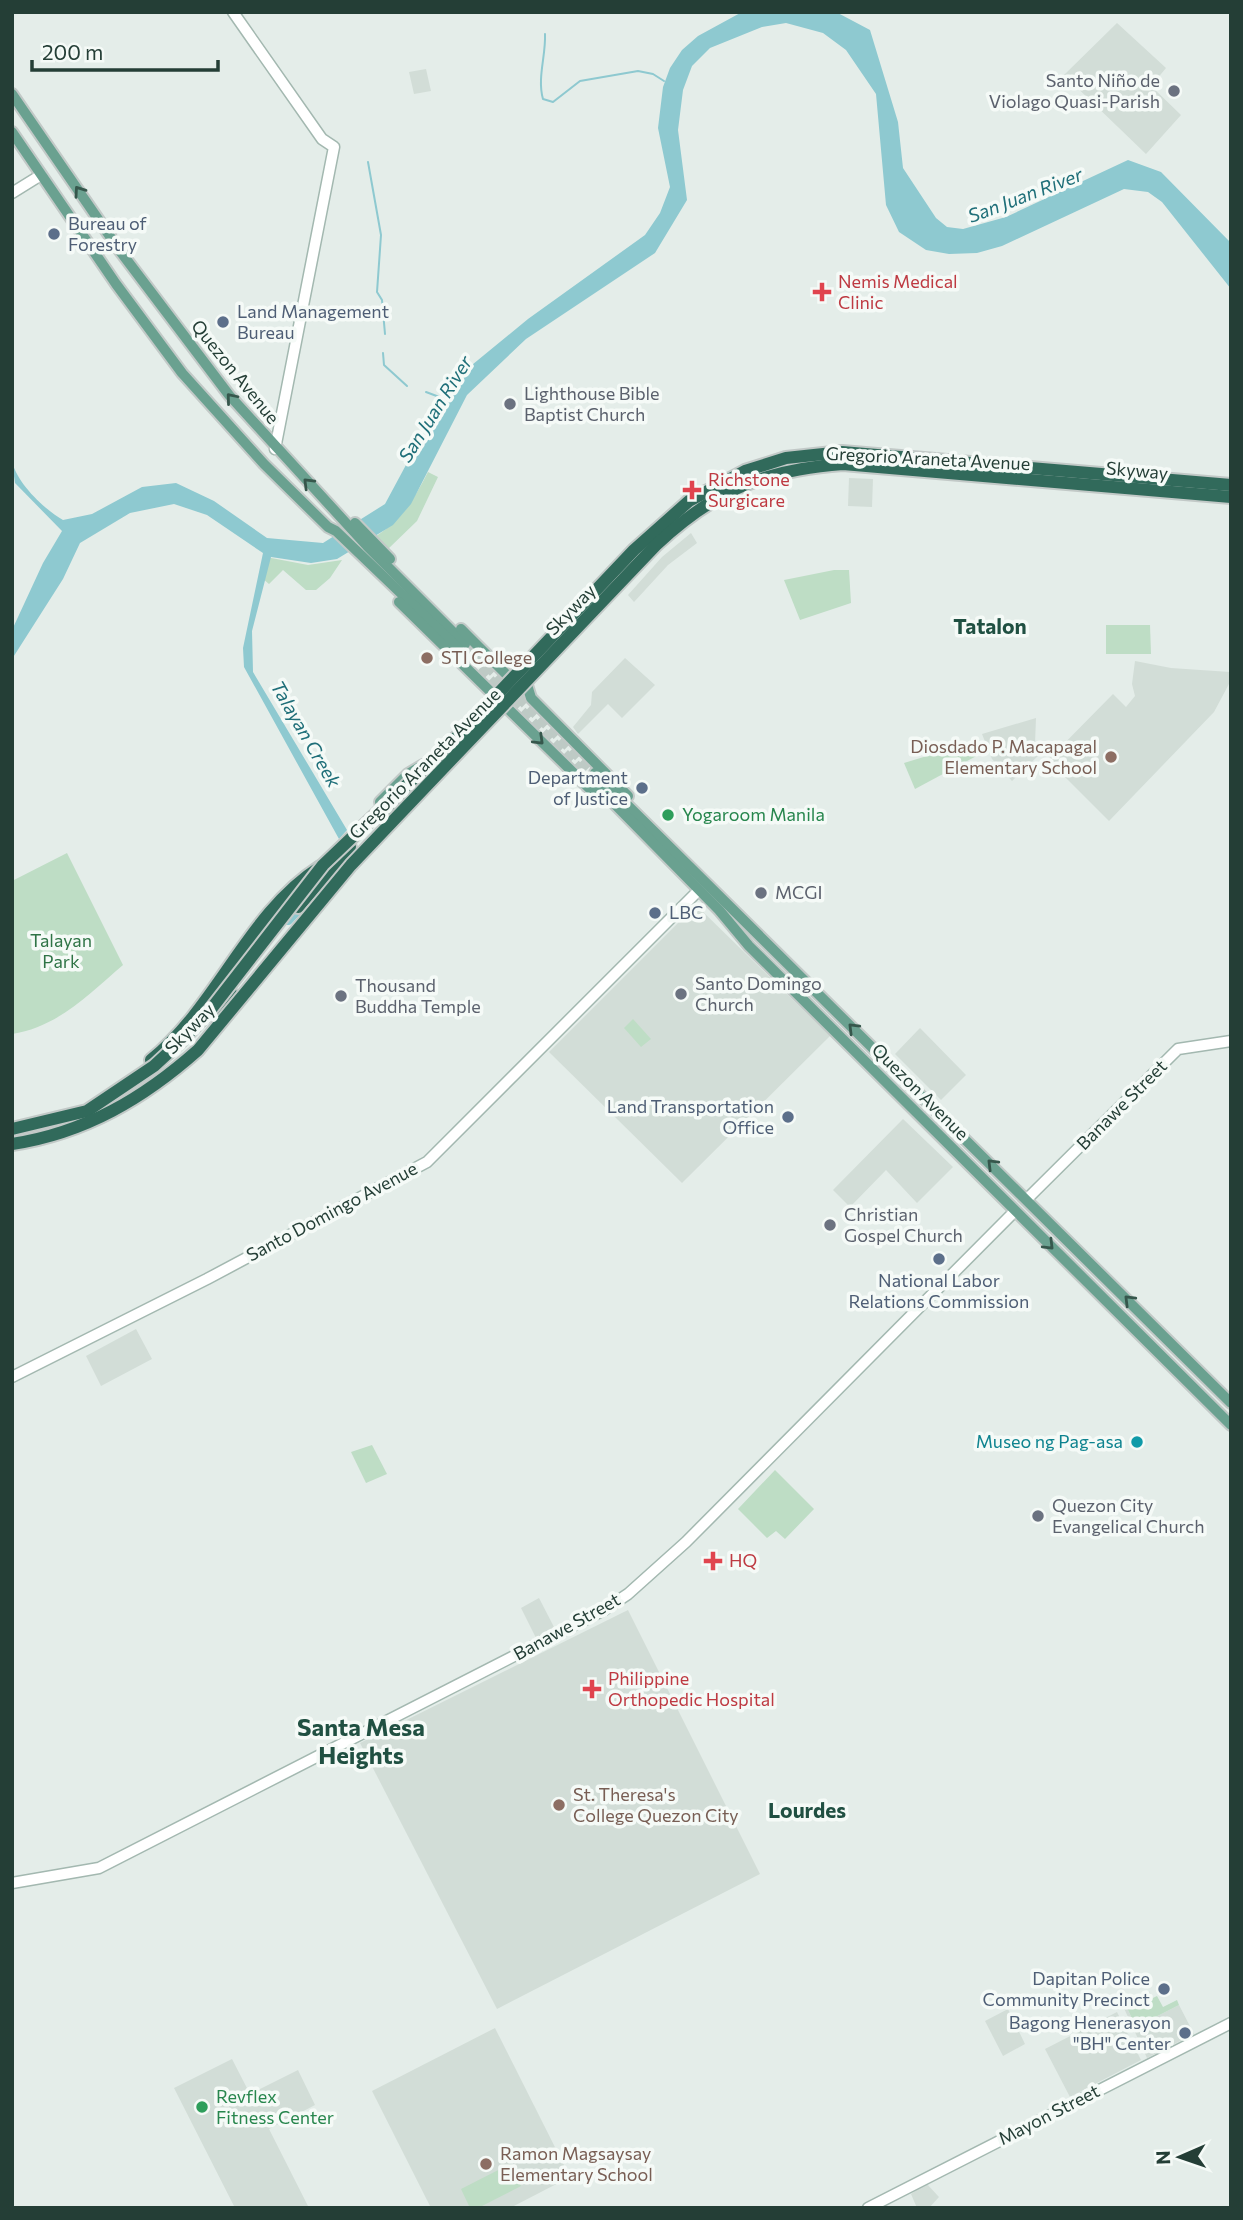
<svg xmlns="http://www.w3.org/2000/svg" width="1243" height="2220" font-family="Commissioner,sans-serif">
<style>
.built{fill:#d2ddd7}
.green{fill:#beddc5}
.water{fill:#8ec9d0}
.lines{fill:none;stroke-linecap:round;stroke-linejoin:round}
.stream{stroke:#8ec9d0;stroke-width:2}
.river{stroke:#8ec9d0;stroke-width:10}
.primary-tunnel{stroke:#becac5;stroke-width:10;stroke-dasharray:10 5;stroke-linecap:butt}
.secondary-casing{stroke:#a3b8b0;stroke-width:13}
.primary-casing{stroke:#c2c9c7;stroke-width:14}
.highway-casing{stroke:#c2c9c7;stroke-width:16}
.secondary{stroke:#fff;stroke-width:10}
.primary{stroke:#6aa190;stroke-width:10}
.highway{stroke:#316a5b;stroke-width:12}
.highway-bridge-casing{stroke:#c2c9c7;stroke-width:16;stroke-linecap:butt}
.highway-bridge{stroke:#316a5b;stroke-width:12}
.oneway{stroke:#36574c}
.worship-dot{fill:#6b7280;stroke:#f5faf7;stroke-width:2.5}
.service-dot{fill:#5c6f8a;stroke:#f5faf7;stroke-width:2.5}
.health-dot{fill:#e0444e;stroke:#f5faf7;stroke-width:2.5}
.education-dot{fill:#8d6e63;stroke:#f5faf7;stroke-width:2.5}
.leisure-dot{fill:#2e9e5b;stroke:#f5faf7;stroke-width:2.5}
.culture-dot{fill:#0f9aa8;stroke:#f5faf7;stroke-width:2.5}
.labels{text-anchor:middle;stroke-width:7;stroke-linejoin:round;paint-order:stroke}
.worship-label{font-size:18px;fill:#5b616d;stroke:#f5faf7;text-anchor:start}
.service-label{font-size:18px;fill:#4e5e75;stroke:#f5faf7;text-anchor:end}
.health-label{font-size:18px;fill:#be3a42;stroke:#f5faf7;text-anchor:start}
.street-label{font-size:18px;fill:#243e36;stroke:#f5faf7}
.education-label{font-size:18px;fill:#785e54;stroke:#f5faf7;text-anchor:start}
.leisure-label{font-size:18px;fill:#27864d;stroke:#f5faf7;text-anchor:start}
.park-label{font-size:18px;fill:#2f7446;stroke:#f5faf7}
.culture-label{font-size:18px;fill:#0d838f;stroke:#f5faf7;text-anchor:end}
.water-label{font-size:19px;font-style:italic;fill:#1f6f79;stroke:#f5faf7}
.quarter-label{font-size:21px;font-weight:bold;fill:#205042;stroke:#f5faf7}
.district-label{font-size:24px;font-weight:bold;fill:#205042;stroke:#f5faf7}
</style>
<rect width="100%" height="100%" fill="#e4ede9"/>
<g class="built">
<path d="M1117 23 1166 68 1151 86 1181 115 1146 154 1064 75Z"/>
<path d="M426 69 431 91 414 94 409 72Z"/>
<path d="M849 478 873 479 872 507 848 506Z"/>
<path d="M691 533 697 543 668 565 634 602 628 595 662 557Z"/>
<path d="M625 658 655 685 622 718 608 704 578 734 573 727 591 705 592 692Z"/>
<path d="M1135 661 1171 668 1230 672V682L1214 712 1109 821 1048 760 1113 694 1126 707 1135 696 1132 684Z"/>
<path d="M1036 718 1035 744 1039 755 1012 781 992 759 982 734Z"/>
<path d="M696 905 830 1036 682 1183 549 1052Z"/>
<path d="M920 1028 966 1075 941 1100 895 1054Z"/>
<path d="M903 1119 953 1167 917 1203 886 1170 850 1207 833 1190Z"/>
<path d="M136 1329 152 1359 101 1386 86 1356Z"/>
<path d="M539 1598 555 1629 536 1638 521 1608Z"/>
<path d="M628 1610 760 1874 497 2009 360 1743Z"/>
<path d="M1149 1991 1153 1998 1128 2010 1136 2027 1179 2005 1194 2034 1147 2058 1122 2004Z"/>
<path d="M1008 2009 1025 2044 1003 2056 985 2021Z"/>
<path d="M1117 2012 1141 2060 1070 2097 1045 2049Z"/>
<path d="M495 2028 570 2177 510 2208H431L372 2091Z"/>
<path d="M232 2059 250 2094 298 2070 315 2105 269 2129 309 2208H235L174 2088Z"/>
<path d="M926 2183 939 2197 929 2208H917L911 2194Z"/>
</g>
<g class="green">
<path d="M428 472 438 477 417 521 388 549 376 536C402 520 414 499 428 472Z"/>
<path d="M266 557 308 565 342 560 330 578 316 590H306L283 570 269 584 262 578Z"/>
<path d="M834 570H849L851 603 800 620 784 580Z"/>
<path d="M1106 625H1150L1151 654H1106Z"/>
<path d="M979 740 982 753 915 789 904 763Z"/>
<path d="M67 853 123 965C89 994 58 1027 12 1034V881Z"/>
<path d="M633 1019 651 1039 641 1047 624 1028Z"/>
<path d="M372 1445 387 1474 366 1483 351 1452Z"/>
<path d="M775 1470 814 1509 785 1539 776 1531 767 1538 738 1509Z"/>
<path d="M1157 1996 1163 2007 1177 2000 1179 2005 1136 2027 1128 2010Z"/>
<path d="M510 2164 521 2186 478 2208H470L461 2189Z"/>
</g>
<path class="water" d="M742 12H836L870 30 898 122 903 168 936 218 947 227 963 229 1006 217 1128 160 1161 172 1231 243V289L1162 202 1148 192 1124 189 1002 246 977 253 949 254 926 250 899 232 886 205 876 94 846 50 823 33 786 23 762 27 710 48 692 66 683 90 678 130 687 200 655 253 526 339 467 395 411 504 393 525 337 559 311 563 271 557 252 631 253 672 347 830 339 839 244 667 243 648 263 553 207 515 174 504 130 513 80 543 63 579 12 659V630L43 563 62 531 15 483 12 462C18 484 44 509 63 520L92 514 142 487 176 483 214 501 267 538 323 543 385 504 450 383 528 319 645 235 660 213 670 187 658 128 663 87 670 68 682 50 698 36Z"/>
<g class="lines">
<g class="stream">
<path d="M545 34C546 56 537 78 543 99L553 102 580 81 638 71 653 74 664 81"/>
<path d="M368 162 381 235 377 292 382 300 385 334"/>
<path d="M383 353 384 365 407 386"/>
<path d="M426 392 442 398"/>
</g>
<path class="river" d="M288 920 305 902"/>
<g class="primary-tunnel">
<path d="M465 644 595 773"/>
<path d="M458 648 590 779"/>
</g>
<g class="secondary-casing">
<g id="secondary">
<path d="M233 12 322 139 334 147 275 449"/>
<path d="M12 193 41 175"/>
<path d="M1027 1199 1178 1049 1231 1041"/>
<path d="M12 1377 207 1279 427 1162 695 894"/>
<path d="M12 1883 99 1868 604 1610 628 1594 686 1542 1015 1211"/>
<path d="M868 2208 1231 2023"/>
</g>
</g>
<g class="primary-casing">
<g id="primary">
<path d="M12 94 120 251 229 395 367 546 465 644"/>
<path d="M12 132 116 284 182 373 264 464 328 527 336 531 458 648"/>
<path d="M355 523 390 559"/>
<path d="M399 602 593 792"/>
<path d="M461 629 509 677"/>
<path d="M527 685 531 698 628 796"/>
<path d="M595 773 1231 1403"/>
<path d="M590 779 719 910 749 946 1231 1425"/>
<path d="M380 802 408 774 423 765"/>
</g>
</g>
<g class="highway-casing">
<g id="highway">
<path d="M386 813 421 780 428 767"/>
<path d="M298 907 350 847"/>
<path d="M215 1014 231 993"/>
<path d="M151 1060C218 1006 248 913 320 867"/>
</g>
</g>
<use href="#secondary" class="secondary"/>
<use href="#primary" class="primary"/>
<use href="#highway" class="highway"/>
<g class="highway-bridge-casing">
<g id="highway-bridge">
<path d="M12 1129 87 1111 154 1066 181 1041 208 1013 323 865 455 739 634 550 689 501 745 471 786 458 842 452 1231 485"/>
<path d="M12 1144C85 1133 144 1098 198 1050L351 865 656 545C715 490 763 470 843 464L1231 497"/>
</g>
</g>
<use href="#highway-bridge" class="highway-bridge"/>
</g>
<defs><path id="oneway-chevron" d="M-2-3.5L2.5 0L-2 3.5" fill="none" stroke-width="1.6" stroke-linecap="round" stroke-linejoin="round" transform="scale(1.75)"/></defs>
<g class="oneway">
<use href="#oneway-chevron" transform="translate(79 191) rotate(-125)"/>
<use href="#oneway-chevron" transform="translate(231 398) rotate(-130)"/>
<use href="#oneway-chevron" transform="translate(308 483) rotate(-135)"/>
<use href="#oneway-chevron" transform="translate(539 740) rotate(44)"/>
<use href="#oneway-chevron" transform="translate(853 1028) rotate(-135)"/>
<use href="#oneway-chevron" transform="translate(992 1164) rotate(-135)"/>
<use href="#oneway-chevron" transform="translate(1049 1245) rotate(45)"/>
<use href="#oneway-chevron" transform="translate(1129 1300) rotate(-135)"/>
</g>
<g class="worship-dot">
<circle cx="1174" cy="91" r="7"/>
<circle cx="510" cy="404" r="7"/>
<circle cx="761" cy="893" r="7"/>
<circle cx="681" cy="994" r="7"/>
<circle cx="341" cy="996" r="7"/>
<circle cx="830" cy="1225" r="7"/>
<circle cx="1038" cy="1516" r="7"/>
</g>
<g class="service-dot">
<circle cx="54" cy="234" r="7"/>
<circle cx="223" cy="322" r="7"/>
<circle cx="642" cy="788" r="7"/>
<circle cx="655" cy="913" r="7"/>
<circle cx="788" cy="1117" r="7"/>
<circle cx="939" cy="1259" r="7"/>
<circle cx="1164" cy="1989" r="7"/>
<circle cx="1185" cy="2033" r="7"/>
</g>
<g class="health-dot">
<path d="M818.5 281.5h7v7h7v7h-7v7h-7v-7h-7v-7h7z"/>
<path d="M688.5 479.5h7v7h7v7h-7v7h-7v-7h-7v-7h7z"/>
<path d="M709.5 1550.5h7v7h7v7h-7v7h-7v-7h-7v-7h7z"/>
<path d="M588.5 1678.5h7v7h7v7h-7v7h-7v-7h-7v-7h7z"/>
</g>
<g class="education-dot">
<circle cx="427" cy="658" r="7"/>
<circle cx="1111" cy="757" r="7"/>
<circle cx="559" cy="1805" r="7"/>
<circle cx="486" cy="2164" r="7"/>
</g>
<g class="leisure-dot">
<circle cx="668" cy="815" r="7"/>
<circle cx="202" cy="2107" r="7"/>
</g>
<circle class="culture-dot" cx="1137" cy="1442" r="7"/>
<g class="labels">
<g class="worship-label">
<text x="1160" y="87" text-anchor="end">Santo Niño de<tspan x="1160" dy="21">Violago Quasi-Parish</tspan></text>
<text x="524" y="400">Lighthouse Bible<tspan x="524" dy="21">Baptist Church</tspan></text>
<text x="775" y="899">MCGI</text>
<text x="695" y="990">Santo Domingo<tspan x="695" dy="21">Church</tspan></text>
<text x="355" y="992">Thousand<tspan x="355" dy="21">Buddha Temple</tspan></text>
<text x="844" y="1221">Christian<tspan x="844" dy="21">Gospel Church</tspan></text>
<text x="1052" y="1512">Quezon City<tspan x="1052" dy="21">Evangelical Church</tspan></text>
</g>
<g class="service-label">
<text x="68" y="230" text-anchor="start">Bureau of<tspan x="68" dy="21">Forestry</tspan></text>
<text x="237" y="318" text-anchor="start">Land Management<tspan x="237" dy="21">Bureau</tspan></text>
<text x="628" y="784">Department<tspan x="628" dy="21">of Justice</tspan></text>
<text x="669" y="919" text-anchor="start">LBC</text>
<text x="774" y="1113">Land Transportation<tspan x="774" dy="21">Office</tspan></text>
<text x="939" y="1287" text-anchor="middle">National Labor<tspan x="939" dy="21">Relations Commission</tspan></text>
<text x="1150" y="1985">Dapitan Police<tspan x="1150" dy="21">Community Precinct</tspan></text>
<text x="1171" y="2029">Bagong Henerasyon<tspan x="1171" dy="21">"BH" Center</tspan></text>
</g>
<g class="health-label">
<text x="838" y="288">Nemis Medical<tspan x="838" dy="21">Clinic</tspan></text>
<text x="708" y="486">Richstone<tspan x="708" dy="21">Surgicare</tspan></text>
<text x="729" y="1567">HQ</text>
<text x="608" y="1685">Philippine<tspan x="608" dy="21">Orthopedic Hospital</tspan></text>
</g>
<g class="street-label">
<text transform="translate(235 372) rotate(51)" y="6">Quezon Avenue</text>
<text transform="translate(928 459) rotate(3)" y="6">Gregorio Araneta Avenue</text>
<text transform="translate(1137 471) rotate(5)" y="6">Skyway</text>
<text transform="translate(571 610) rotate(-46)" y="6">Skyway</text>
<text transform="translate(425 764) rotate(-45)" y="6">Gregorio Araneta Avenue</text>
<text transform="translate(190 1029) rotate(-46)" y="6">Skyway</text>
<text transform="translate(920 1092) rotate(45)" y="6">Quezon Avenue</text>
<text transform="translate(1122 1105) rotate(-45)" y="6">Banawe Street</text>
<text transform="translate(332 1212) rotate(-28)" y="6">Santo Domingo Avenue</text>
<text transform="translate(567 1627) rotate(-29)" y="6">Banawe Street</text>
<text transform="translate(1049 2115) rotate(-27)" y="6">Mayon Street</text>
</g>
<g class="education-label">
<text x="441" y="664">STI College</text>
<text x="1097" y="753" text-anchor="end">Diosdado P. Macapagal<tspan x="1097" dy="21">Elementary School</tspan></text>
<text x="573" y="1801">St. Theresa's<tspan x="573" dy="21">College Quezon City</tspan></text>
<text x="500" y="2160">Ramon Magsaysay<tspan x="500" dy="21">Elementary School</tspan></text>
</g>
<g class="leisure-label">
<text x="682" y="821">Yogaroom Manila</text>
<text x="216" y="2103">Revflex<tspan x="216" dy="21">Fitness Center</tspan></text>
</g>
<g class="park-label">
<text x="61" y="947">Talayan<tspan x="61" dy="21">Park</tspan></text>
</g>
<g class="culture-label">
<text x="1123" y="1448">Museo ng Pag-asa</text>
</g>
<g class="water-label">
<text transform="translate(1025 195) rotate(-21)" y="7">San Juan River</text>
<text transform="translate(435 409) rotate(-58)" y="7">San Juan River</text>
<text transform="translate(306 734) rotate(60)" y="7">Talayan Creek</text>
</g>
<g class="quarter-label">
<text x="990" y="634">Tatalon</text>
<text x="807" y="1818">Lourdes</text>
</g>
<g class="district-label">
<text x="361" y="1736">Santa Mesa<tspan x="361" dy="28">Heights</tspan></text>
</g>
</g>
<rect width="1243" height="2220" fill="none" stroke="#243e36" stroke-width="28"/>
<g transform="translate(1180 2157) rotate(268)" stroke="#f5faf7" stroke-width="5" paint-order="stroke">
<path d="M0-5L12 26L0 18L-12 26Z" fill="#243e36"/>
<text y="-10" font-size="19" font-weight="bold" text-anchor="middle" fill="#243e36">N</text>
</g>
<path d="M32 60v10h186v-10" fill="none" stroke="#243e36" stroke-width="3.5"/>
<text x="42" y="60" font-size="21" fill="#243e36" stroke="#f5faf7" stroke-width="5" paint-order="stroke">200 m</text>
</svg>
